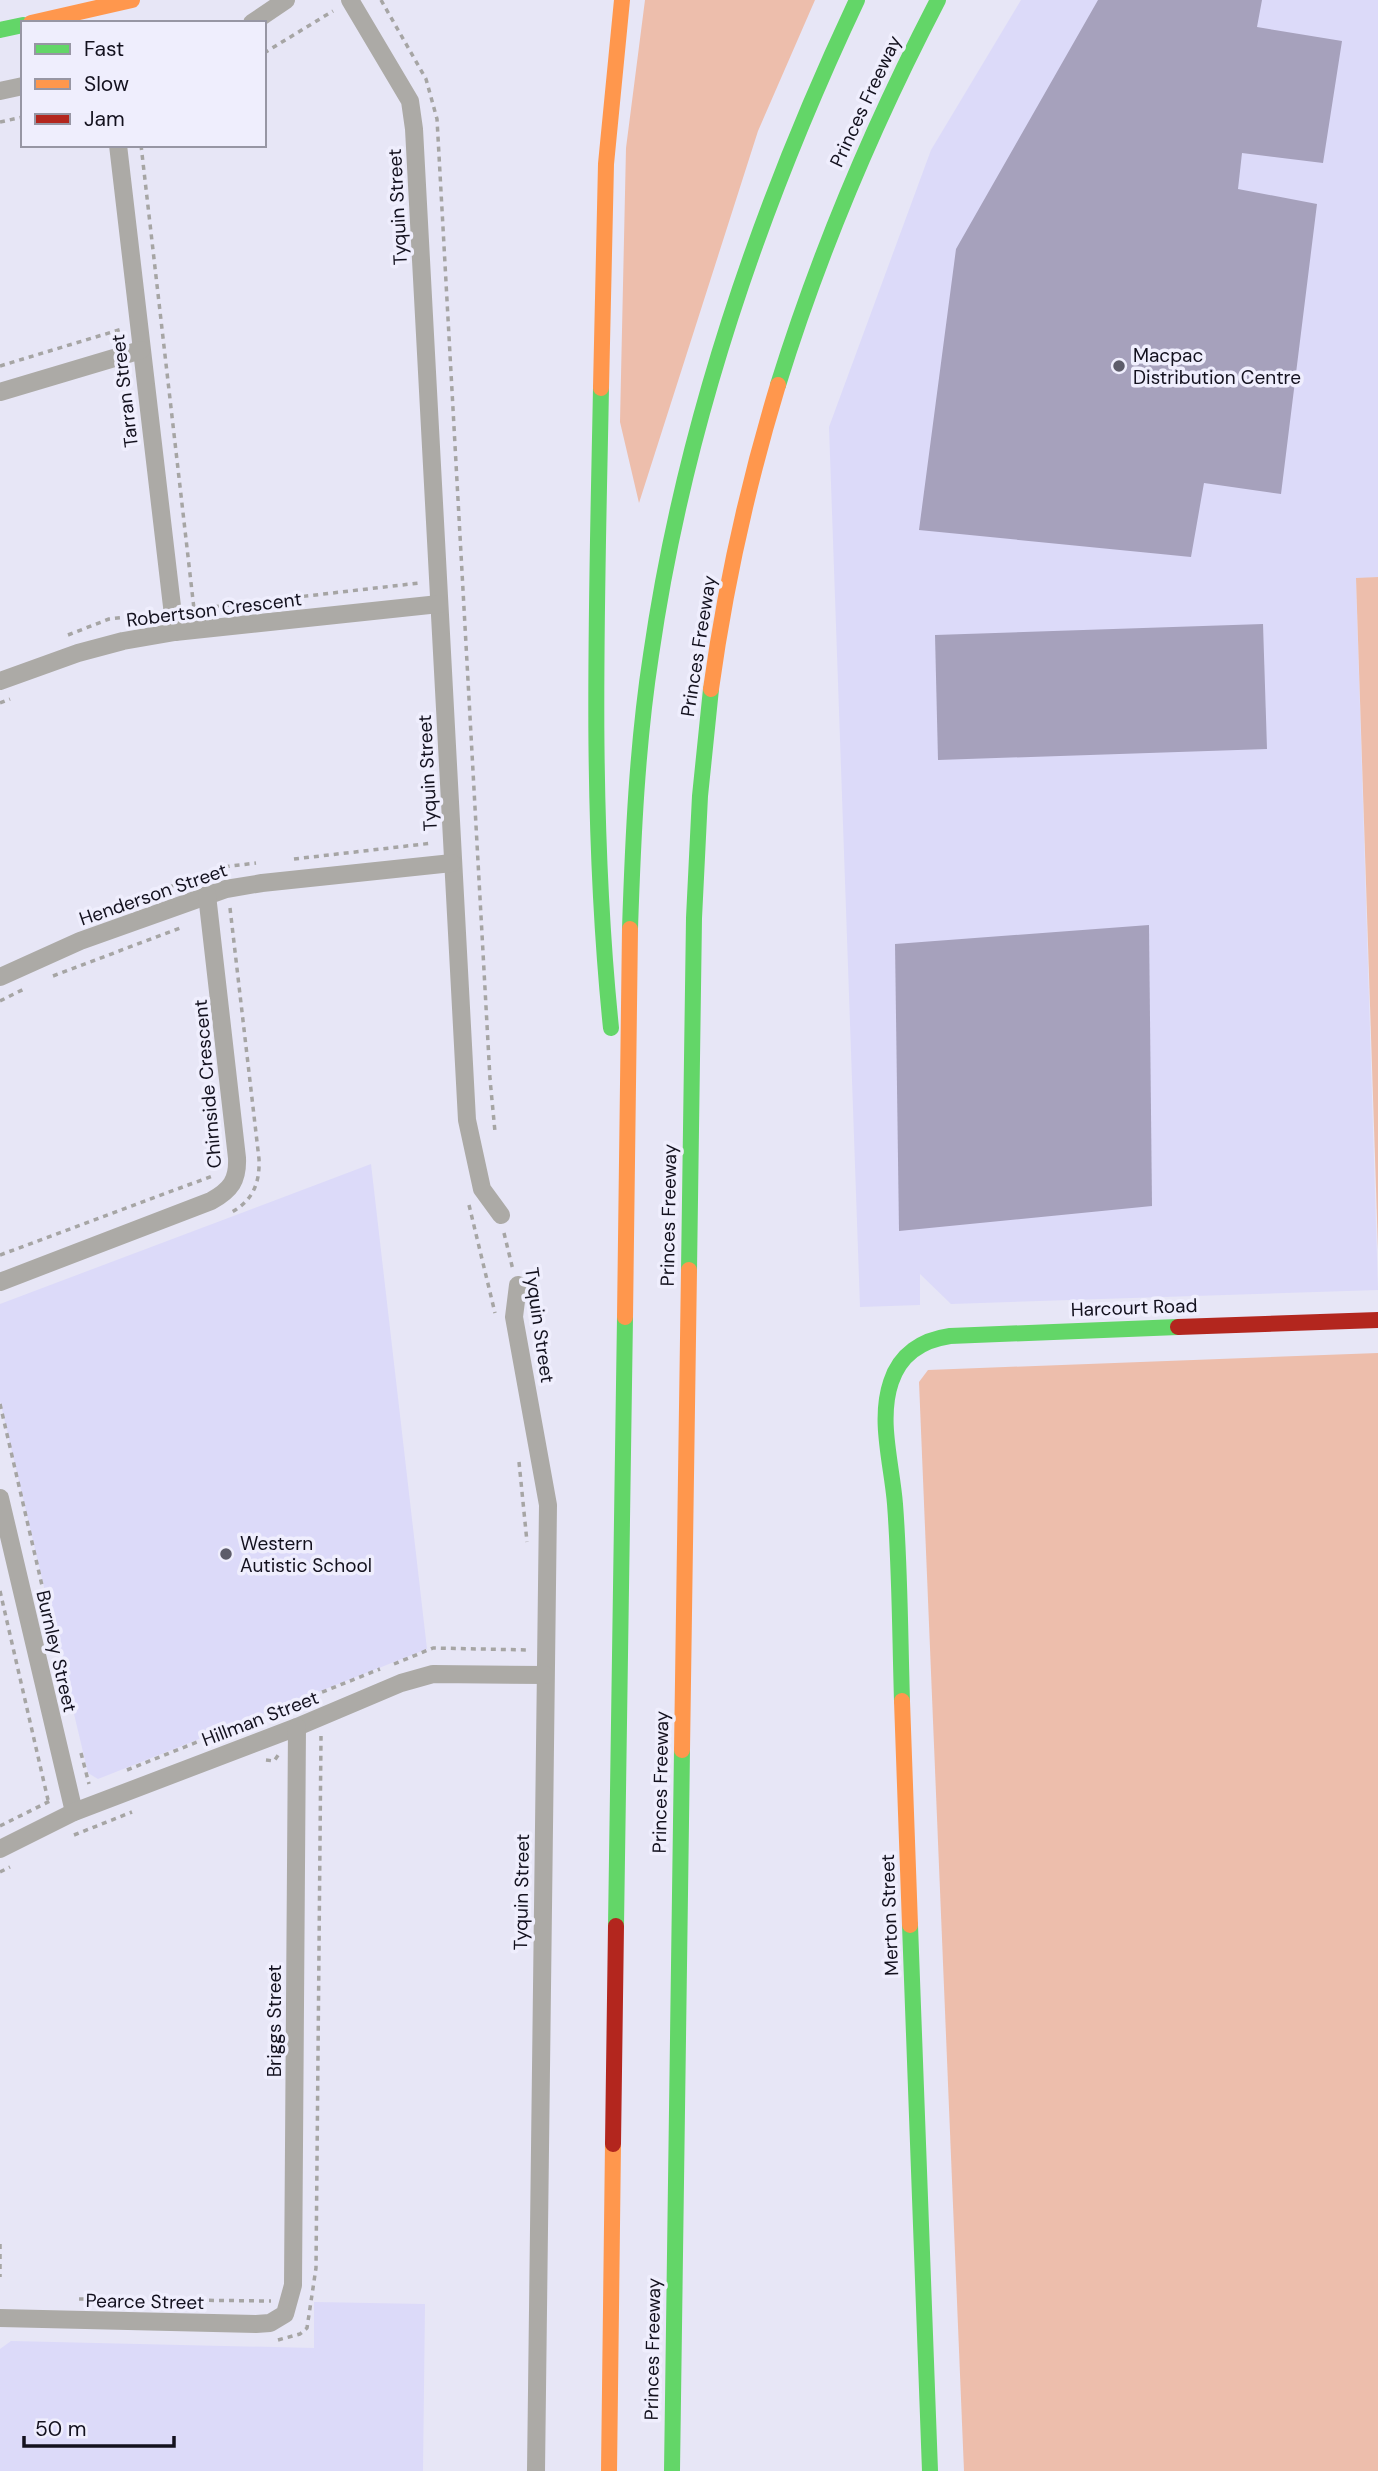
<svg xmlns="http://www.w3.org/2000/svg" width="1378" height="2471" font-family="'DM Sans',sans-serif">
<style>
.built{fill:#dcdaf9}
.green{fill:#edbeac}
.building{fill:#a6a1bc}
.lines{fill:none;stroke-linecap:round;stroke-linejoin:round}
.path{stroke:#a6a5a4;stroke-width:3.5;stroke-dasharray:5 5;stroke-linecap:butt}
.street{stroke:#acaaa6;stroke-width:18}
.fast{stroke:#63d668;stroke-width:16}
.slow{stroke:#ff974d;stroke-width:16}
.jam{stroke:#b3261e;stroke-width:16}
.poi-dot{fill:#5d5c6a;stroke:#efeefd;stroke-width:2.5}
.labels{text-anchor:middle;stroke-width:7;stroke-linejoin:round;paint-order:stroke}
.street-label{font-size:19px;fill:#13111e;stroke:#efeefd}
.poi-label{font-size:19px;fill:#13111e;stroke:#efeefd;text-anchor:start}
</style>
<rect width="100%" height="100%" fill="#e7e6f6"/>
<g class="built">
<path d="M1021 0H1378V577L1356 579 1378 1290 951 1304 920 1274V1305L860 1307 829 427 931 150Z"/>
<path d="M371 1164 427 1649 98 1779 88 1773 0 1401V1304Z"/>
<path d="M314 2302 425 2304 423 2471H0V2349L11 2341 314 2348Z"/>
</g>
<g class="green">
<path d="M645 0H815L758 131 639 503 620 422 626 148Z"/>
<path d="M1378 577V1249L1356 578Z"/>
<path d="M1378 1353V2471H964L919 1382 928 1370Z"/>
</g>
<g class="building">
<path d="M1098 0H1262L1257 27 1342 41 1323 163 1242 153 1238 189 1317 204 1281 494 1204 483 1191 557 919 530 956 249Z"/>
<path d="M1263 624 1267 749 938 760 935 635Z"/>
<path d="M1149 925 1152 1206 899 1231 895 944Z"/>
</g>
<g class="lines">
<g class="path">
<path d="M381 0 426 79 437 119 490 1079 495 1132"/>
<path d="M264 53 333 11"/>
<path d="M0 122 23 117"/>
<path d="M141 145 194 609"/>
<path d="M0 366 122 329"/>
<path d="M194 609 419 583"/>
<path d="M68 635 109 619 155 614"/>
<path d="M0 703 10 699"/>
<path d="M294 859 433 843"/>
<path d="M159 891 223 867 256 863"/>
<path d="M230 908 259 1159C260 1183 253 1200 232 1212"/>
<path d="M53 976 180 928"/>
<path d="M0 1001 24 989"/>
<path d="M469 1205 495 1313"/>
<path d="M504 1233 513 1270"/>
<path d="M0 1255 215 1175"/>
<path d="M0 1404 56 1646"/>
<path d="M519 1462 527 1542"/>
<path d="M0 1591 48 1800"/>
<path d="M394 1664 433 1648 529 1650"/>
<path d="M81 1753 89 1784"/>
<path d="M266 1760 274 1761 279 1754"/>
<path d="M127 1770 380 1669"/>
<path d="M0 1826 52 1800"/>
<path d="M74 1835 132 1812"/>
<path d="M0 1872 10 1867"/>
<path d="M0 2244V2277"/>
<path d="M79 2299 271 2301"/>
<path d="M278 2340 300 2334 307 2328 316 2268 321 1736"/>
</g>
<g class="street">
<path d="M350 0 410 101 414 129 467 1120 482 1189 501 1215"/>
<path d="M252 23 286 0"/>
<path d="M0 91 23 86"/>
<path d="M118 145 175 632"/>
<path d="M0 392 141 350"/>
<path d="M0 681 78 653 123 641 175 632 439 604"/>
<path d="M0 977 80 941 226 889 262 883 452 863"/>
<path d="M0 1282 211 1201C231 1190 238 1180 237 1158L207 895"/>
<path d="M518 1285 514 1317 548 1505 536 2471"/>
<path d="M0 1498 74 1812"/>
<path d="M0 1849 74 1812 297 1727 401 1683 433 1674 545 1675"/>
<path d="M0 2318 256 2324 270 2323 285 2314 293 2285 297 1727"/>
</g>
<g class="fast">
<path d="M0 30 23 25"/>
<path d="M778 385C820 250 873 125 938 0"/>
<path d="M601 388C597 602 589 815 611 1028"/>
<path d="M630 929C633 838 637 746 651 655 684 426 759 208 857 0"/>
<path d="M689 1270 694 918 700 796 711 689"/>
<path d="M902 1701C900 1636 900 1569 895 1504 892 1465 878 1420 891 1382 900 1354 922 1340 950 1336L1178 1327"/>
<path d="M910 1925 930 2471"/>
<path d="M616 1926 625 1317"/>
<path d="M672 2471 682 1750"/>
</g>
<g class="slow">
<path d="M31 23 132 0"/>
<path d="M601 388 606 164 622 0"/>
<path d="M711 689C725 587 748 484 778 385"/>
<path d="M625 1317 630 929"/>
<path d="M902 1701 910 1925"/>
<path d="M682 1750 689 1270"/>
<path d="M609 2471 613 2144"/>
</g>
<g class="jam">
<path d="M1178 1327 1378 1320"/>
<path d="M613 2144 616 1926"/>
</g>
</g>
<g class="poi-dot">
<circle cx="1119" cy="366" r="7"/>
<circle cx="226" cy="1554" r="7"/>
</g>
<g class="labels">
<g class="street-label">
<text transform="translate(865 101) rotate(-65)" y="7">Princes Freeway</text>
<text transform="translate(397 207) rotate(-93)" y="7">Tyquin Street</text>
<text transform="translate(124 391) rotate(-97)" y="7">Tarran Street</text>
<text transform="translate(214 609) rotate(-7)" y="7">Robertson Crescent</text>
<text transform="translate(698 646) rotate(-81)" y="7">Princes Freeway</text>
<text transform="translate(427 773) rotate(-93)" y="7">Tyquin Street</text>
<text transform="translate(153 894) rotate(-19)" y="7">Henderson Street</text>
<text transform="translate(207 1084) rotate(-95)" y="7">Chirnside Crescent</text>
<text transform="translate(668 1215) rotate(-89)" y="7">Princes Freeway</text>
<text transform="translate(1134 1307) rotate(-2)" y="7">Harcourt Road</text>
<text transform="translate(540 1325) rotate(82)" y="7">Tyquin Street</text>
<text transform="translate(57 1651) rotate(77)" y="7">Burnley Street</text>
<text transform="translate(260 1718) rotate(-21)" y="7">Hillman Street</text>
<text transform="translate(660 1782) rotate(-89)" y="7">Princes Freeway</text>
<text transform="translate(521 1892) rotate(-89)" y="7">Tyquin Street</text>
<text transform="translate(889 1915) rotate(-92)" y="7">Merton Street</text>
<text transform="translate(274 2021) rotate(-90)" y="7">Briggs Street</text>
<text transform="translate(145 2301) rotate(1)" y="7">Pearce Street</text>
<text transform="translate(652 2349) rotate(-89)" y="7">Princes Freeway</text>
</g>
<g class="poi-label">
<text x="1133" y="362">Macpac<tspan x="1133" dy="22">Distribution Centre</tspan></text>
<text x="240" y="1550">Western<tspan x="240" dy="22">Autistic School</tspan></text>
</g>
</g>
<rect x="21" y="21" width="245" height="126" fill="#efeefd" stroke="#9796a4" stroke-width="2"/>
<rect x="35" y="44" width="35" height="10" fill="#63d668" stroke="#9796a4" stroke-width="2"/>
<text x="84" y="56" font-size="21" fill="#13111e">Fast</text>
<rect x="35" y="79" width="35" height="10" fill="#ff974d" stroke="#9796a4" stroke-width="2"/>
<text x="84" y="91" font-size="21" fill="#13111e">Slow</text>
<rect x="35" y="114" width="35" height="10" fill="#b3261e" stroke="#9796a4" stroke-width="2"/>
<text x="84" y="126" font-size="21" fill="#13111e">Jam</text>
<path d="M24 2436v10h150v-10" fill="none" stroke="#13111e" stroke-width="3.5"/>
<text x="35" y="2436" font-size="21" fill="#13111e" stroke="#efeefd" stroke-width="5" paint-order="stroke">50 m</text>
</svg>
